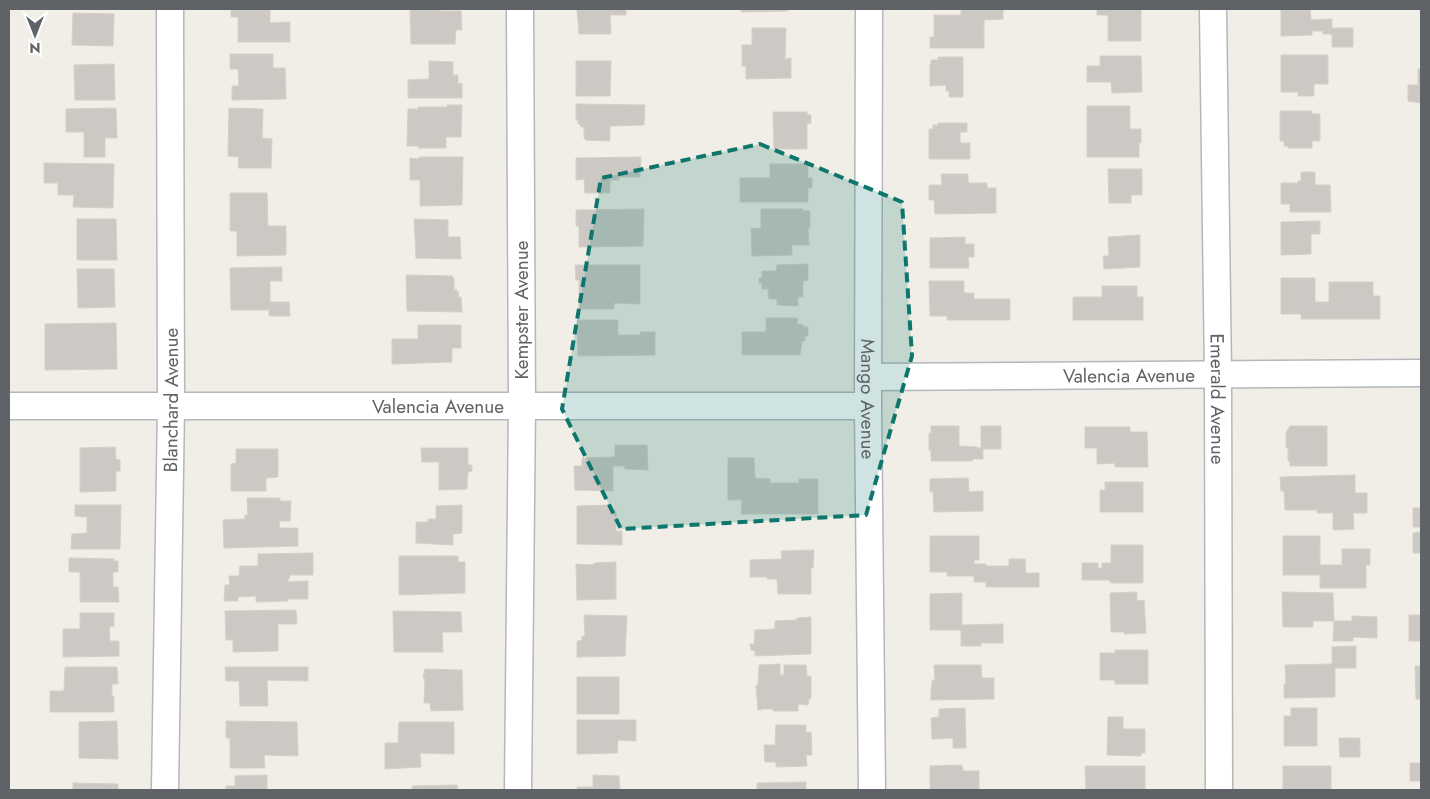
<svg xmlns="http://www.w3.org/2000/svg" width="1430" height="799" font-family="Jost,sans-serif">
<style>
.building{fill:#ccc9c4;stroke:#d5d0c6}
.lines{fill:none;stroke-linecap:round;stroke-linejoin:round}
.minor-casing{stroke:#b4b8bb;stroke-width:29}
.minor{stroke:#fff;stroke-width:26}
.marked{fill:#0f766e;fill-opacity:0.2;stroke:#0f766e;stroke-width:4;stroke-dasharray:10 6;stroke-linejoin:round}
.labels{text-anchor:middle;stroke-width:4.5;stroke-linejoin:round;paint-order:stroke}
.street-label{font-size:19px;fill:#5f6367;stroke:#fff}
</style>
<rect width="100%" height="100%" fill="#f0eee7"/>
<g class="building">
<path d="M231 9H270V23L290 22V42H238V17H231Z"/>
<path d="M410 9H440V11H461L462 30H456L455 44H411Z"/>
<path d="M577 9H626V15H610L611 34H579Z"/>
<path d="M742 9H788V11L741 12Z"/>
<path d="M961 9H1003V19L984 20V48H930V37H934V15H961Z"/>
<path d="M1097 9 1141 10V41H1108V15H1097Z"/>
<path d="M1281 9H1310L1311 20 1332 19V28H1353V47H1332V34H1323V31H1312V35L1281 36Z"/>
<path d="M73 13 114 14 113 46 72 45Z"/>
<path d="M752 28H786L785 59 791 58V78L746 79V66H742V45H752Z"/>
<path d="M230 54H273V68H285L286 99 232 100V86H239L238 69H230Z"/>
<path d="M1281 55H1328V84H1314V96H1298V92H1281Z"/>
<path d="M1100 56H1141L1142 92 1112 93 1111 82H1087V66H1100Z"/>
<path d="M938 57H963V97H949V91H946V85L930 86V64H931V60H938Z"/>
<path d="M429 61 453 62V75H458V84L462 83V98H408V80L429 79Z"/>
<path d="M576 61H611L610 96H576Z"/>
<path d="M114 64 115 100H75L74 65Z"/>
<path d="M1418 69H1421V103L1408 101V85H1418Z"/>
<path d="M576 104 645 105 644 125 610 126V141L586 140 584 138V127H581L580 124H578V120H576Z"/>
<path d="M447 105H462L461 137H446V148H418L419 146H407L408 109H418V107H447Z"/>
<path d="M1087 106H1130V129H1141V143H1139V157H1087Z"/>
<path d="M116 108 117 138H105V157H84V132H66V109Z"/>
<path d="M229 108 263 109 262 138 272 139 271 168H238L239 157 228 156Z"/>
<path d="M1280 111H1312V114H1320V141H1312V148H1288V146H1284V141H1280Z"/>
<path d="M773 112H807V114L811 115V123L807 124V149H774Z"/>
<path d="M938 123H967V132H960V143H970V159H929V129H933V125H938Z"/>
<path d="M419 157H463L462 205 420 206V180H410V158L419 159Z"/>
<path d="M641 157 640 177H619V180H610V193H585L584 179 576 180V158Z"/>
<path d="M44 163 114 164 113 208 73 207 74 195H58V183H44Z"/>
<path d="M770 164H808V178H812V188H808V202H740V178H770Z"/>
<path d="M1108 169H1142V195H1131V203H1109Z"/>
<path d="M1301 172H1315V185H1330L1331 212H1290V204H1281V183H1298V181H1301Z"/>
<path d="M941 174H968V183H987V188H996V213L935 214 934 200H929V185H942Z"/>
<path d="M230 193H267L268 226H286V255L237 256V231H230Z"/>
<path d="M644 209 643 246 579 247V226H576V210Z"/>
<path d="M761 209H803V211H810V228H808L809 245H792V255L752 256 751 228 761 229Z"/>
<path d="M77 219H116L117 260H77Z"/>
<path d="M414 219 448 220V237H460L461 259 416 258Z"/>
<path d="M1320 221V234H1311V254L1281 255V222Z"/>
<path d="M1140 235V267L1104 269 1103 256H1109L1108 237Z"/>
<path d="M965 237V244H974V257H968L969 268H930V238Z"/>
<path d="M808 264V280L803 281V297H798V306L777 305V299H769L768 289H762V283H759V278H762V271H776L777 265Z"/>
<path d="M575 265H640V304L614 303V309H579V280H576Z"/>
<path d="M282 267V281H270V302H289L290 316H269V310H231L230 268Z"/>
<path d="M77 269H114L115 307 78 308Z"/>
<path d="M406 275 452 276 454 279V290H457V292H459L458 297H461L462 312 407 311Z"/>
<path d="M1281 278H1315V302H1329V282H1373V296H1380V319H1301V314H1281Z"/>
<path d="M929 281H964V293H974V299H1010V320H947V316H930Z"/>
<path d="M1102 286H1137V297H1143V320H1073V297H1102Z"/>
<path d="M766 318H798L797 324 803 325 804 327H808V336H805V341H802L800 355H742V332H766Z"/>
<path d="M577 320H618V335H640V332H655V355L578 356Z"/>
<path d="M116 323 117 369 45 370V324Z"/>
<path d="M418 325H461V348H452V362L392 364V339H418Z"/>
<path d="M931 426H959V446L977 447V448H981V426H1001V449H983V459H973L972 461H931V450H929V433H931Z"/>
<path d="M1290 426H1327V466H1290V461H1288V448H1286V433Z"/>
<path d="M1085 427H1130V432H1147L1148 467H1115L1114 463 1097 464V448H1085Z"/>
<path d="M615 445H647L648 470 625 469 624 466H613V491L575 490 574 466H582V458L615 457Z"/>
<path d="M115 447 116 459 120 460V471H116V491L80 492V448Z"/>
<path d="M421 448H468V465H472V471L468 472 467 489 439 490V462H422Z"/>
<path d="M236 449H278V477L266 478V491H231V464L236 463Z"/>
<path d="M728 458H754L755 478 770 479V483H799V479H818V514H741L742 500H728Z"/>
<path d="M1355 475V493H1367V513H1353L1354 529 1333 530V513H1317V510H1285L1284 491H1281L1280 477Z"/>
<path d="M968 478 969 492 983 491V511L934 512 933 491 930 492V479Z"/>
<path d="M1105 482H1143V512H1100V490H1105Z"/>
<path d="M247 498H280V501H291L290 521H280L279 528H298V546L224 548 223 520 245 519V515H248Z"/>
<path d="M75 505H121L120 549H71L72 534 87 533V517L75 516Z"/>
<path d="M462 505V533L453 534V545L416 543V522H428V519H436V506Z"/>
<path d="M610 505V511H616V531H622V545L577 544V506Z"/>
<rect x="1413" y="508" width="8" height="19"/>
<path d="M1421 532V553H1413V533Z"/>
<path d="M930 536H979V560H974V564H986V566H1009V559H1025L1026 573H1039V587H986V582H974V576H947V572H930Z"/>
<path d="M1283 536H1320V565H1342V549H1370V565H1366V588H1320V575H1283Z"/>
<path d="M1111 545H1143V583H1111L1109 580H1082V563H1098V568H1102V563H1111Z"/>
<path d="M814 550 813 568H811V594H778L777 579H767V577H750V560L782 559 781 551Z"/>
<path d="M313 553V575H290L289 579H288V582L308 581V599H288V601L256 602V596H254L238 597V601H224L225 585H230L229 576H239L240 566H258V554Z"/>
<path d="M399 556H458V562H465V593L399 595Z"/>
<path d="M69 558 114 559V561H118V572H113V587H118L119 602H80V572H69Z"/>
<path d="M616 562V599L577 600 576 564 592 565 595 563Z"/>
<path d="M1137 592V601L1144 600 1146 633 1124 634V632H1111L1110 593Z"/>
<path d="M1282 592 1333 593 1334 621H1313V627H1283Z"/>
<path d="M962 593V625L1003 624V643H981V646H961V630H930V594Z"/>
<path d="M296 610 297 624H278V651L233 652V640H226L225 611Z"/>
<path d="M393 611 461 612 462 632H442L443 652H394Z"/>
<path d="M80 613H114V626L109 627 110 641H119V656L63 657V629H80Z"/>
<path d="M584 615 627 616 625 656 577 657V641L582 640V636H585Z"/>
<rect x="1409" y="615" width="12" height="26"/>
<path d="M1352 616 1377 617V638L1353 637V641H1333L1334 621H1352Z"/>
<path d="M811 617V654L755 656V651L751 650 750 644H754L755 630 775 629V621L796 620 797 618Z"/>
<path d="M1356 646V668H1335V697L1284 698V684H1286L1285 665 1332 664V647Z"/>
<path d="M1115 650H1148V684H1115V680H1100V653H1115Z"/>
<path d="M780 664V675H784V665H806L807 676H811V698L809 699 808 705 798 704V711H773V709H761V710H758L756 685 758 686 759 665Z"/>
<path d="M934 665H981L982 678H994V699L931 700V687H932V680H935Z"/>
<path d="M1415 666H1421V699H1416Z"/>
<path d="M65 667H117L118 684H112V696L114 697V712H50V691H64Z"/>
<path d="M225 667H308V681L267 680 268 706H240L239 681H226Z"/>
<path d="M425 669 462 670 463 710 431 711 430 703H424L425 679 423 678Z"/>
<rect x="577" y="677" width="42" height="37"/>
<path d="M965 708 966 748H953V738L932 739 931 718 939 717V709Z"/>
<path d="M1291 708H1317V746H1284V716H1291Z"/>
<path d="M1108 717H1123V729H1145V753H1141V756L1107 755Z"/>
<path d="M577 720H636V741L618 740 617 753 577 754Z"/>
<path d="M117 721 118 759 79 758V722Z"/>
<path d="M226 721 297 722 298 756 264 755 265 768H230V738H226Z"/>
<path d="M399 722H454V754L420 753 421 767 385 769V743H398Z"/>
<path d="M776 725H806V733L811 732 812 755H806L807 766 776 767V762H765L764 745H775Z"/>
<path d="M1339 738H1360V757H1340Z"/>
<rect x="1410" y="763" width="11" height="18"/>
<path d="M962 765 963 771H979V790H930V766Z"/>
<path d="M1085 766H1145V790H1086Z"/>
<rect x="1283" y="766" width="48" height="24"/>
<path d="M267 775V790H226V786H235V776Z"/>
<path d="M593 775 619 776 620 790H577V787H593Z"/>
<path d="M806 782V790H757V783Z"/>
<path d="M73 783 118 784V790H73Z"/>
<path d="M457 785 458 790H412V786Z"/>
</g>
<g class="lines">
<g class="minor-casing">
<g id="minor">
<path id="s1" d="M869 9 868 406 872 790"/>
<path id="s2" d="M1213 9 1218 375 1219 790"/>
<path id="s3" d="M868 377 1421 373"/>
<path id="s4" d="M9 406H868"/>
<path id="s5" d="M165 790 171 406 170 9"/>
<path d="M518 790 522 405 520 9"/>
</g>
</g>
<use href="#minor" class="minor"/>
</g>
<path class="marked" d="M760 144 902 202 912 356 866 515 621 529 562 409 601 178Z"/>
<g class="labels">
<g class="street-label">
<text transform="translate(521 310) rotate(-90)" y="7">Kempster Avenue</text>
<text dy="7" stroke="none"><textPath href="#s3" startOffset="261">Valencia Avenue</textPath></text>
<text dy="7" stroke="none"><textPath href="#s2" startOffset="390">Emerald Avenue</textPath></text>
<text dy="7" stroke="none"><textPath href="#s5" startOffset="390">Blanchard Avenue</textPath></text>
<text dy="7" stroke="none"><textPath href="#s1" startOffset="390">Mango Avenue</textPath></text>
<text dy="7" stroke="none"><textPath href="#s4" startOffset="429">Valencia Avenue</textPath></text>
</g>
</g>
<rect width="1430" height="799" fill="none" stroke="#5f6367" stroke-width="20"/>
<g transform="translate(35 35) rotate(180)" stroke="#ffffff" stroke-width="4" paint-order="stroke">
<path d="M0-4L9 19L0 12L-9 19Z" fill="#5f6367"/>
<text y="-8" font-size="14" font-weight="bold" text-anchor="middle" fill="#5f6367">N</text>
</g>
</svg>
